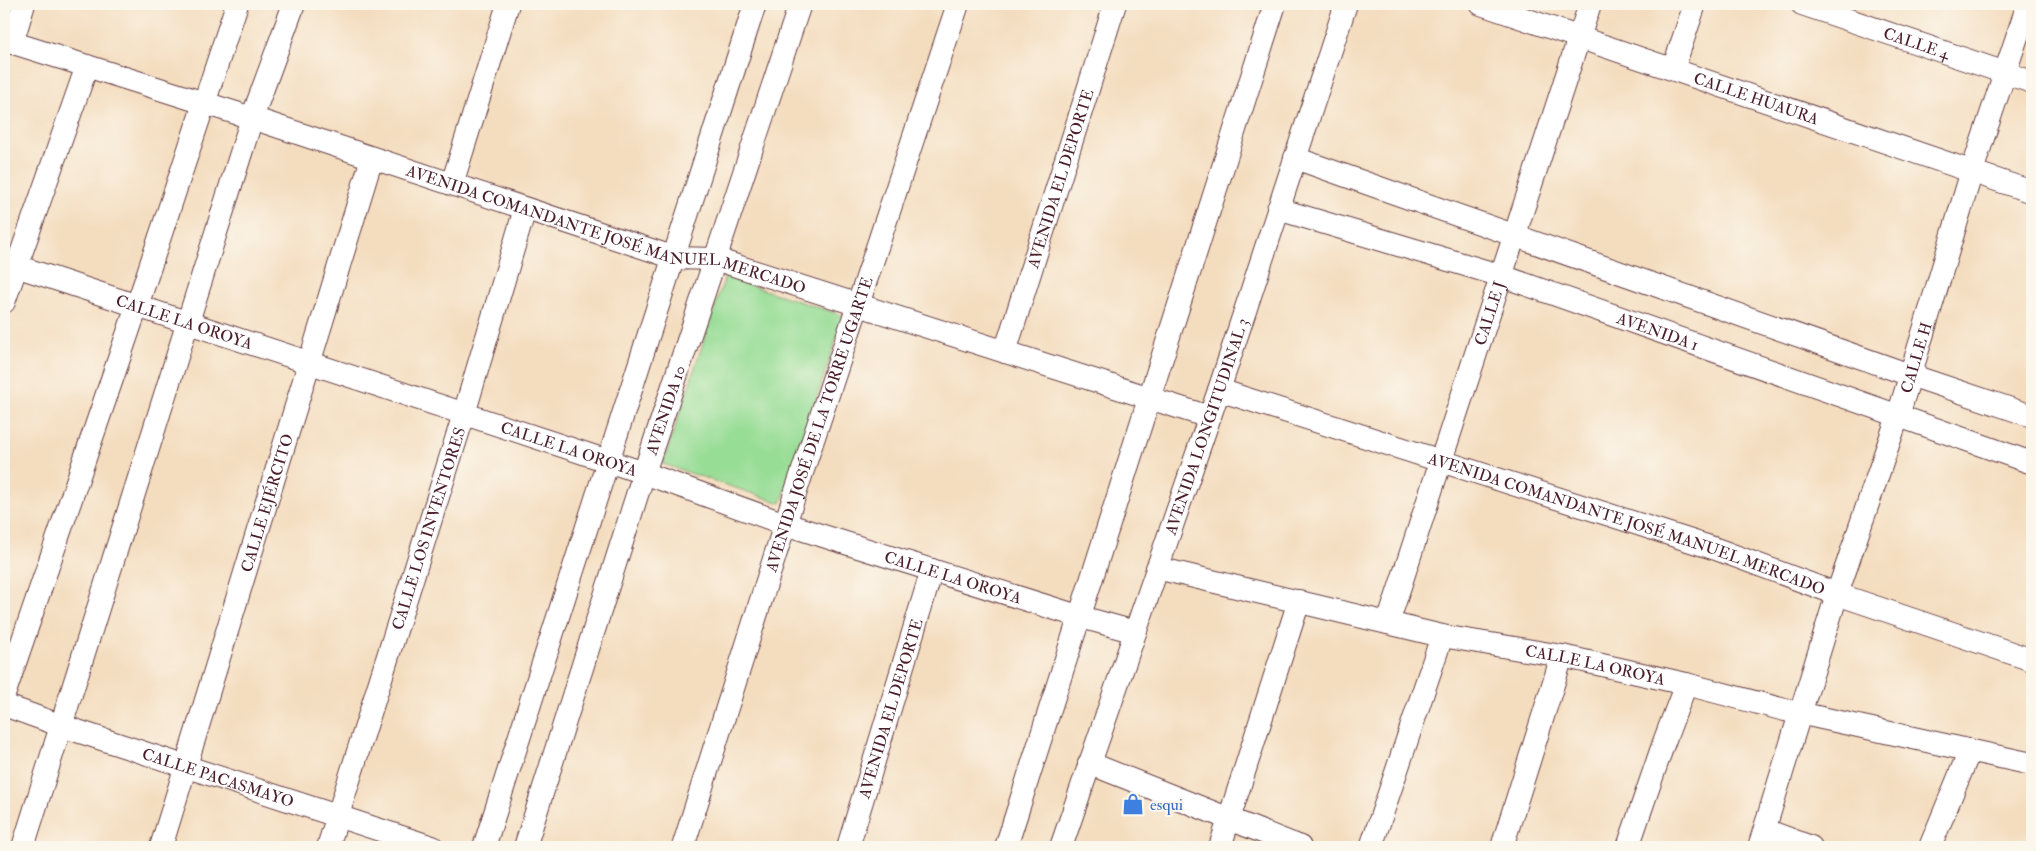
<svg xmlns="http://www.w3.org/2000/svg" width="2036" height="851" font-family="'IM FELL Double Pica',serif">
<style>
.green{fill:#97dd95;stroke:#707e60}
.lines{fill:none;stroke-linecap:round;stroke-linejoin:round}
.minor-casing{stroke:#643c41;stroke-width:24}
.minor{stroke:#fff;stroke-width:22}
.labels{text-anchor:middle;stroke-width:4;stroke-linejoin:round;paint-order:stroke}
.street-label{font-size:16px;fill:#4a1f2b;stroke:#fbf7ec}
.shop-label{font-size:16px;fill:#366cbe;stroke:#fbf7ec;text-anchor:start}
</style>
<rect width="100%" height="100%" fill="#fbf7ec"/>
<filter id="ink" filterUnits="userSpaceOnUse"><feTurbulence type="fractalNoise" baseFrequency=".02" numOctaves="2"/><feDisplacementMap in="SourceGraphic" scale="10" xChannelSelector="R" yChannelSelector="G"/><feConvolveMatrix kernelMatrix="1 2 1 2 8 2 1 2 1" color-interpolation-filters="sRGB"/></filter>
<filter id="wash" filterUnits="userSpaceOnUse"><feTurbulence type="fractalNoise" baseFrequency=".0096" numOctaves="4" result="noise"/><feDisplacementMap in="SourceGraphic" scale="20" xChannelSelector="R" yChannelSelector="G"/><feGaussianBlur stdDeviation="1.12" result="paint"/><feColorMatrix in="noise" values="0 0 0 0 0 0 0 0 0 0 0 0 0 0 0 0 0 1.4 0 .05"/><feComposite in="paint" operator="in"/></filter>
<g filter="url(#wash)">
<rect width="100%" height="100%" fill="#f4ddbf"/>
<path class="green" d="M725 277 844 316 781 503 663 464Z"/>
</g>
<g filter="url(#ink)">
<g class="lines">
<g class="minor-casing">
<g id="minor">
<path id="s1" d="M1481 4 2032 192"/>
<path id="s2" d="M1802 4 2032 82"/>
<path id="s3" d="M4 40 252 118 675 258 715 259 1209 417"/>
<path d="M12 43 24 4"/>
<path d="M1673 69 1695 4"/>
<path d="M1295 158 1910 375 2032 416"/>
<path d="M452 184 508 4"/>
<path id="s4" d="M1278 209 1502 276 2032 463"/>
<path id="s5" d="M4 262 644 473 785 524 1081 617 1135 632"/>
<path d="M4 302 87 66"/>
<path id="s6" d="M1005 352 1115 4"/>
<path id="s7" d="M1219 390 1716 549 1837 594 2032 660"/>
<path id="s8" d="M1157 568 1442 636 1562 656 1686 684 1785 710 2032 764"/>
<path id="s9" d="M1388 623 1590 4"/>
<path d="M4 695 137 306 237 4"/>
<path id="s10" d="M4 705 62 726 432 847"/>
<path d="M1089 763 1300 847"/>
<path d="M1765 830 1811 847"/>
<path d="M23 847 252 118 294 4"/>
<path id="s11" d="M161 847 372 158"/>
<path id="s12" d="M328 847 464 414 525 209"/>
<path d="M484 847 755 4"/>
<path id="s13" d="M525 847 644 473 800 4"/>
<path id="s14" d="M683 847 785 524 958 4"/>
<path id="s15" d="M848 847 932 570"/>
<path d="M1006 847C1098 567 1185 285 1275 4"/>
<path id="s16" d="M1061 847 1219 390 1346 4"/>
<path d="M1220 847 1299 601"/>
<path d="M1371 847 1442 636"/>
<path d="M1502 847 1562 656"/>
<path d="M1628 847 1664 742 1686 684"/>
<path id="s17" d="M1759 847 1837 594 1898 416 1972 171 2028 4"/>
<path d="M1930 847 1970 750"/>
</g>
</g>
<use href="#minor" class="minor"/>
</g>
</g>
<defs>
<g id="shop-bare" transform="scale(1.725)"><path d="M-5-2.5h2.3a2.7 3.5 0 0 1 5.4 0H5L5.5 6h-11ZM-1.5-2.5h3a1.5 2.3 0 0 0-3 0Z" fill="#3f7fe0" stroke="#fbf7ec" stroke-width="2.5" paint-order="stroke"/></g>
</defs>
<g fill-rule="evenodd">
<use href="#shop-bare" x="1133" y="804"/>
</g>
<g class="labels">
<g class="street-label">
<text dy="6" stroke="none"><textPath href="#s2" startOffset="121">CALLE 4</textPath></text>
<text dy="6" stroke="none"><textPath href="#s1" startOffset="291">CALLE HUAURA</textPath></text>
<text dy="6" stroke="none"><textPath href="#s6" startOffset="182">AVENIDA EL DEPORTE</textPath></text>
<text dy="6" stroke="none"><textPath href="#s3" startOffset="632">AVENIDA COMANDANTE JOSÉ MANUEL MERCADO</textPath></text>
<text dy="6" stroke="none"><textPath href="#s9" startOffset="326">CALLE J</textPath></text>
<text dy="6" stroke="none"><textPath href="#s5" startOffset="190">CALLE LA OROYA</textPath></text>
<text dy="6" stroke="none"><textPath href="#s4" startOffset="399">AVENIDA 1</textPath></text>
<text dy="6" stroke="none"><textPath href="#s17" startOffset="514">CALLE H</textPath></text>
<text dy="6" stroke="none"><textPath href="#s13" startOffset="459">AVENIDA 10</textPath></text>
<text dy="6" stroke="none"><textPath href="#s14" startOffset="444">AVENIDA JOSÉ DE LA TORRE UGARTE</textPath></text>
<text dy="6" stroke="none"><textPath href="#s16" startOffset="445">AVENIDA LONGITUDINAL 3</textPath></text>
<text dy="6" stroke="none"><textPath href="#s5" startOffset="595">CALLE LA OROYA</textPath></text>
<text dy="6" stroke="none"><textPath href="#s11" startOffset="360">CALLE EJÉRCITO</textPath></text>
<text dy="6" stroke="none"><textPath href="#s7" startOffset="429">AVENIDA COMANDANTE JOSÉ MANUEL MERCADO</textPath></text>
<text dy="6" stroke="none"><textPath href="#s12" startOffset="334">CALLE LOS INVENTORES</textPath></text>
<text dy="6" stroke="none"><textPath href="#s5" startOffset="1000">CALLE LA OROYA</textPath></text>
<text dy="6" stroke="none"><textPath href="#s8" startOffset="449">CALLE LA OROYA</textPath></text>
<text dy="6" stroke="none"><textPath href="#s15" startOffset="145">AVENIDA EL DEPORTE</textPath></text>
<text dy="6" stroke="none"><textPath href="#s10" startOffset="226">CALLE PACASMAYO</textPath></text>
</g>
<g class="shop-label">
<text x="1150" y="810">esqui</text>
</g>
</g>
<rect width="2036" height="851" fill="none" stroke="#fbf7ec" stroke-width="20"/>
</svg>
